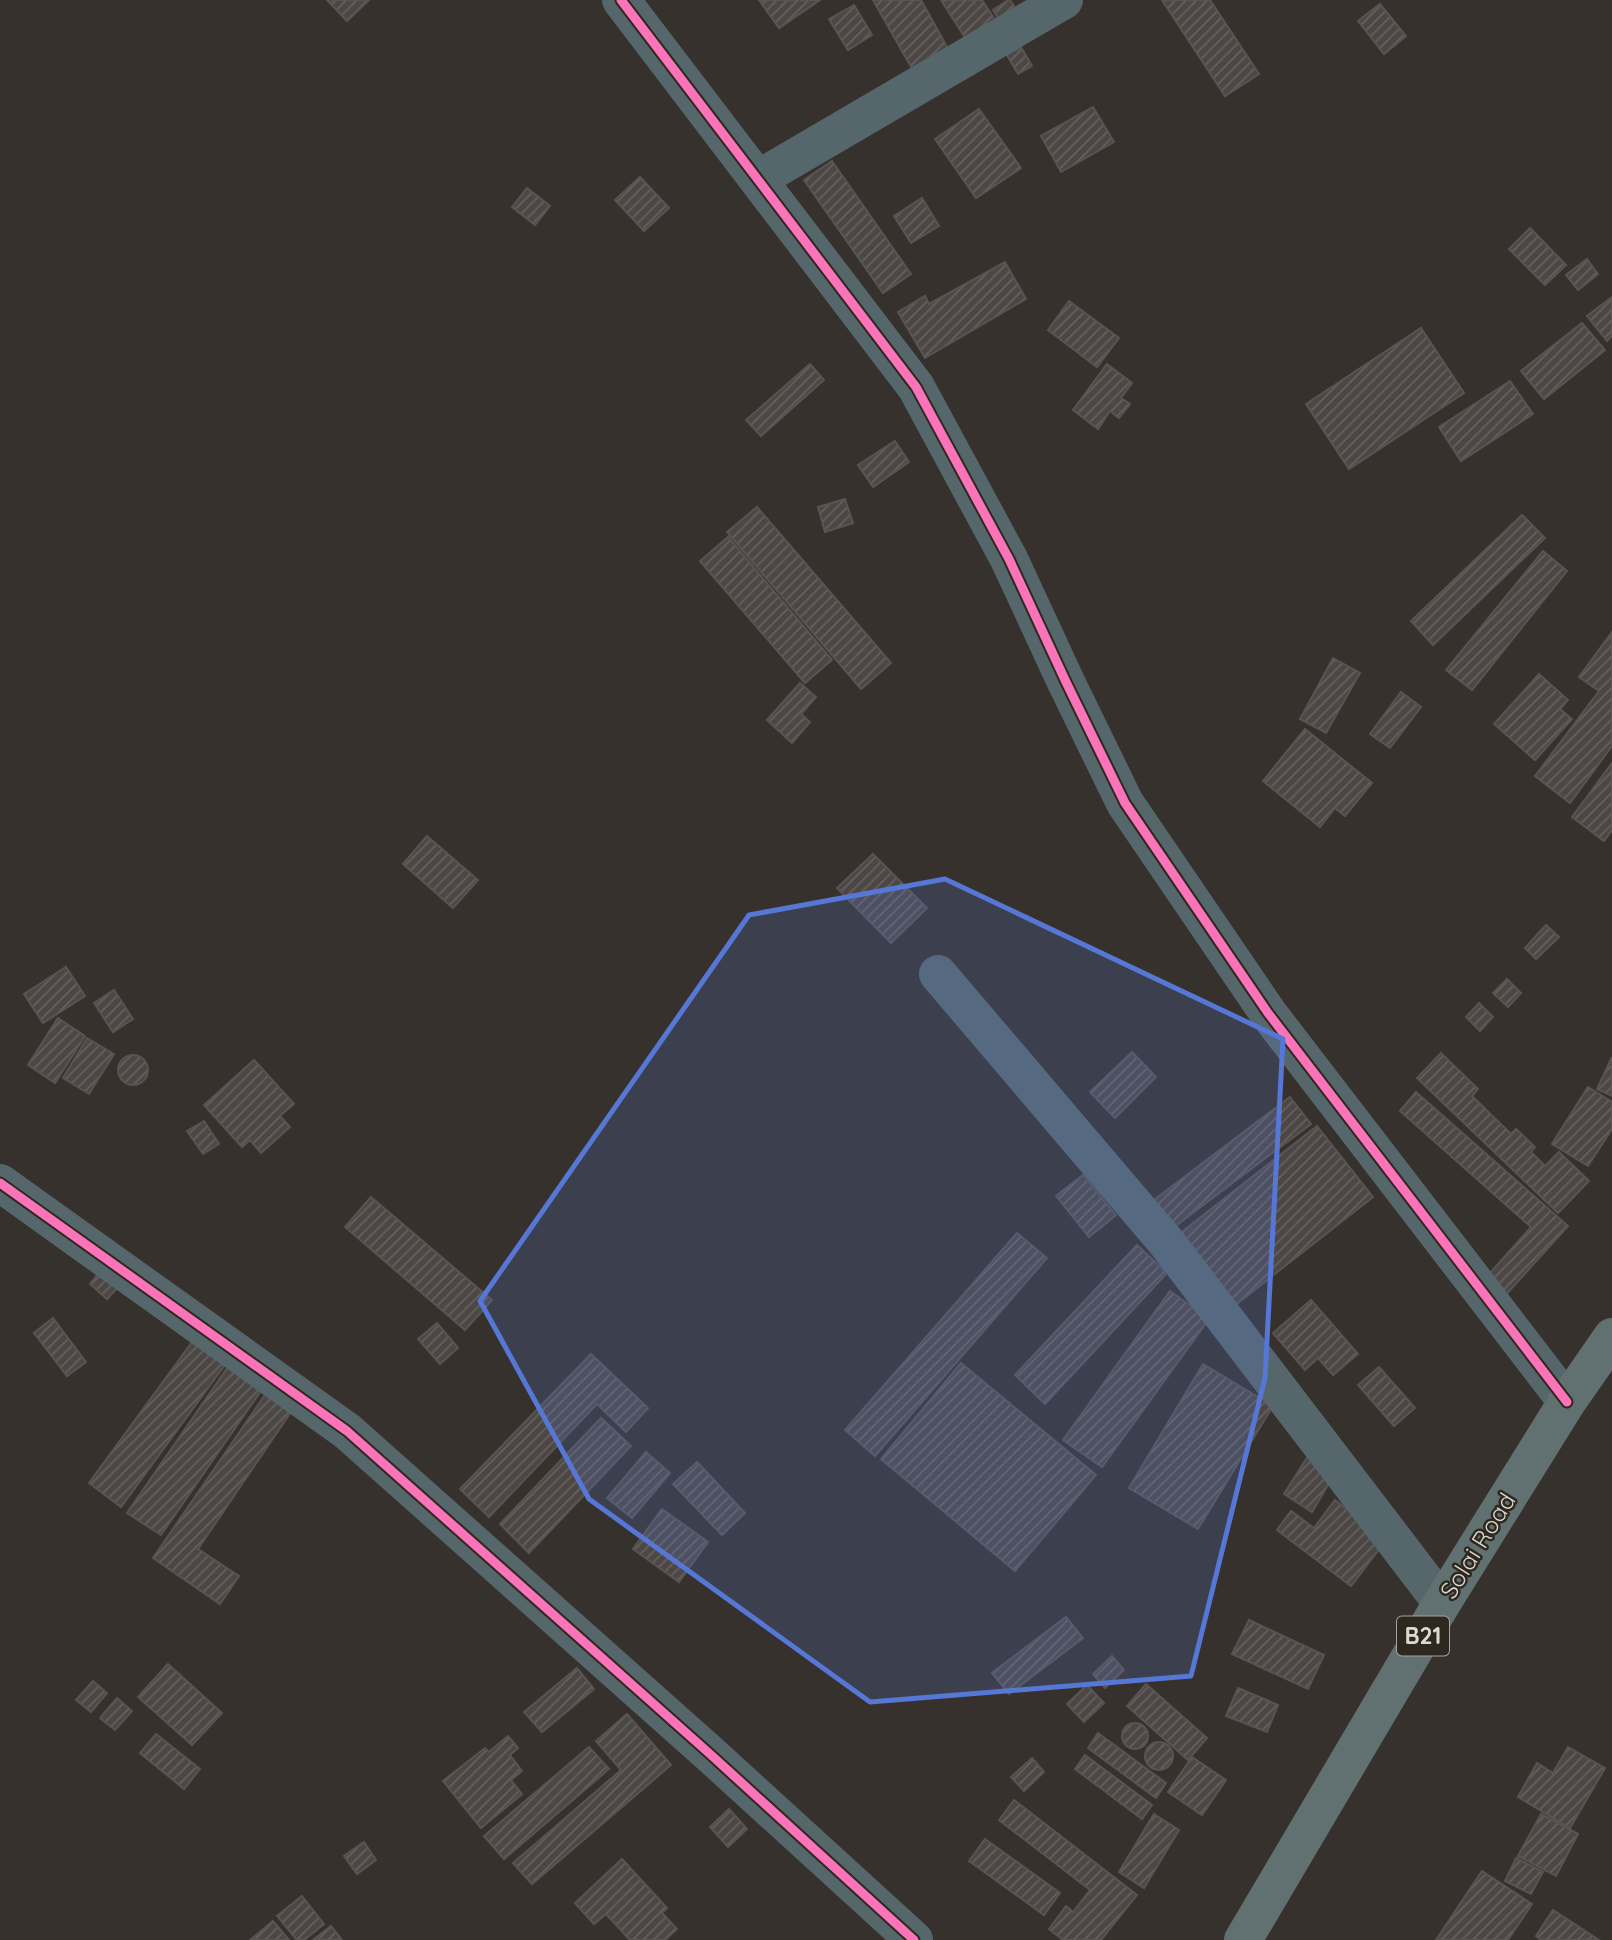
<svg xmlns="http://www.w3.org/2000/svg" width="1612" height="1940" font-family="Quicksand,sans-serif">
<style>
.building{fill:url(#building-hatch);stroke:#595453;stroke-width:2}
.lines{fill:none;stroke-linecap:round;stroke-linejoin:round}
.minor{stroke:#55676b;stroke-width:38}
.highway{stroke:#617071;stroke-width:38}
.cycleway-casing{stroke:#2e281f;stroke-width:13}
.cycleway{stroke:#fb73b8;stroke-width:9}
.marked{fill:#5677d6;fill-opacity:0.2;stroke:#5677d6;stroke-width:5;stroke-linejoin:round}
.labels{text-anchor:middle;stroke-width:5;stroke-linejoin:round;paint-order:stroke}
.shield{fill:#2e281f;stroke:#a8a39c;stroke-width:2}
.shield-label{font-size:23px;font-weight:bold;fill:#dcd8d2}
.street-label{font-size:24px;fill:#dcd8d2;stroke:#2e281f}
</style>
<defs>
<pattern id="building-hatch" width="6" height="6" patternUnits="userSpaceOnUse" patternTransform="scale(1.75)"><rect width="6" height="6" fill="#4c4745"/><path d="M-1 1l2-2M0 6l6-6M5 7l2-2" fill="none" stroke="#65615f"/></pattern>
</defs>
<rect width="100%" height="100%" fill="#36312c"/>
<g class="building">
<path d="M327 0H369L347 21Z"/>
<path d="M759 0H820L779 28Z"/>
<path d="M873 0H921L951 54 915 74Z"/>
<path d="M941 0H982L997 23 967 41Z"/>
<path d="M1008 0H1010L1019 13 1002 24 993 10Z"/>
<path d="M1162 0H1210L1259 74 1225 96Z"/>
<path d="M1380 4 1406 36 1384 54 1358 21Z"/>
<path d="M854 5 872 35 848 50 829 19Z"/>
<path d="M1021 47 1032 66 1018 74 1007 55Z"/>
<path d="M1093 107 1114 142 1061 172 1041 136Z"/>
<path d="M979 109 1021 168 976 198 935 139Z"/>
<path d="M832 161 911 274 883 293 804 180Z"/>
<path d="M640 177 669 208 644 231 615 200Z"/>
<path d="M527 188 550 206 535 225 512 207Z"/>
<path d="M922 198 939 226 911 243 894 216Z"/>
<path d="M1530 228 1566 265 1545 285 1509 249Z"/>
<path d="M1587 259 1598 274 1578 290 1566 275Z"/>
<path d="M1005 262 1026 299 925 358 898 312 925 296 929 304Z"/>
<path d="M1612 297V336L1607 341 1587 316Z"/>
<path d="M1069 301 1119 338 1097 367 1048 330Z"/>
<path d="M1582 323 1605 350 1544 399 1521 371Z"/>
<path d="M1421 328 1464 393 1349 469 1306 404Z"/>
<path d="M810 364 824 380 761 436 746 420Z"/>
<path d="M1107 364 1132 383 1121 398 1130 404 1119 418 1110 411 1098 429 1073 410Z"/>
<path d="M1510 381 1533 414 1461 461 1439 427Z"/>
<path d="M895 441 909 462 873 487 858 465Z"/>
<path d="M845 499 853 523 825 532 818 507Z"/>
<path d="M757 507 891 663 861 689 727 532Z"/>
<path d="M1522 515 1545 538 1433 645 1411 621Z"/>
<path d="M728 537 832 660 805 683 700 561Z"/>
<path d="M1543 551 1567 571 1472 690 1446 670Z"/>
<path d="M1612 632V746L1570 803 1535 776 1599 691 1579 677Z"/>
<path d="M1333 658 1360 673 1326 733 1300 719Z"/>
<path d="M1539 674 1568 700 1560 709 1572 719 1535 760 1494 724Z"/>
<path d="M800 683 816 697 801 714 810 722 792 743 767 720Z"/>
<path d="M1401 692 1421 707 1390 748 1370 734Z"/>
<path d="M1305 729 1372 783 1345 816 1335 808 1320 827 1263 781Z"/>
<path d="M1612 763V830L1604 841 1572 817Z"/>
<path d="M427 836 478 880 453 908 403 864Z"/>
<path d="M873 854 927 908 891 943 837 888Z"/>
<path d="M1546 925 1559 937 1536 959 1525 948Z"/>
<path d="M66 967 85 996 43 1023 24 994Z"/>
<path d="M1507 979 1521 993 1508 1007 1493 993Z"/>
<path d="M114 990 133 1019 113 1032 94 1003Z"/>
<path d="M1479 1003 1493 1017 1480 1031 1466 1017Z"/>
<path d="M58 1018 85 1036 55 1083 28 1065Z"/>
<path d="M87 1038 114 1054 89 1094 63 1078Z"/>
<path d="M1132 1052 1156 1077 1115 1118 1090 1092Z"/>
<path d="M1441 1053 1478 1089 1472 1096 1511 1134 1516 1129 1535 1147 1531 1152 1545 1166 1559 1152 1589 1181 1558 1213 1417 1078Z"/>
<circle cx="133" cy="1070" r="15"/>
<path d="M1612 1057V1096L1597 1089Z"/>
<path d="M254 1060 294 1104 280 1116 290 1127 261 1153 250 1140 242 1147 204 1105Z"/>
<path d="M1588 1087 1612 1102V1129L1588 1166 1552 1144Z"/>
<path d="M1416 1092 1568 1226 1502 1299 1482 1282 1531 1227 1400 1111Z"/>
<path d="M1290 1097 1311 1124 1170 1230 1150 1203Z"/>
<path d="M204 1121 219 1144 203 1154 187 1131Z"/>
<path d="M1317 1126 1373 1197 1234 1306 1178 1235Z"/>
<path d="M1083 1175 1116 1215 1089 1237 1056 1196Z"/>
<path d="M371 1197 492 1300 465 1330 345 1227Z"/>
<path d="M1017 1233 1047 1258 875 1456 845 1430Z"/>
<path d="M1137 1245 1167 1273 1045 1404 1015 1375Z"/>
<path d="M102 1269 119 1286 107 1299 90 1284Z"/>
<path d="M1170 1291 1209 1319 1102 1467 1063 1440Z"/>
<path d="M1311 1300 1358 1354 1333 1375 1318 1358 1305 1370 1273 1333Z"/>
<path d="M53 1318 86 1362 67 1376 34 1333Z"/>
<path d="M437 1323 458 1348 440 1364 418 1339Z"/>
<path d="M195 1338 227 1362 121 1507 89 1483Z"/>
<path d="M591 1354 648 1408 626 1432 597 1404 489 1517 460 1489Z"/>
<path d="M961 1363 1096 1475 1015 1571 881 1459Z"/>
<path d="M230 1364 263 1388 161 1535 127 1513Z"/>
<path d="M1203 1364 1273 1406 1198 1529 1129 1488Z"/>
<path d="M1379 1367 1415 1408 1394 1426 1358 1385Z"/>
<path d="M269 1389 295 1406 198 1549 239 1576 220 1604 153 1558Z"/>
<path d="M601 1418 631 1446 529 1553 500 1524Z"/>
<path d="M646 1452 670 1473 632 1518 607 1498Z"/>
<path d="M1308 1456 1335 1473 1312 1512 1284 1494Z"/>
<path d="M697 1462 745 1513 722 1535 673 1484Z"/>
<path d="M1335 1500 1387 1539 1351 1586 1277 1530 1291 1511 1314 1528Z"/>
<path d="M662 1509 708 1542 679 1582 633 1549Z"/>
<path d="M1066 1617 1083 1638 1009 1694 992 1673Z"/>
<path d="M1249 1620 1324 1655 1308 1689 1232 1654Z"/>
<path d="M1112 1656 1124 1670 1105 1688 1093 1674Z"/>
<path d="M168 1664 222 1713 192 1745 138 1697Z"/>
<path d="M577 1668 594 1689 542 1732 524 1712Z"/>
<path d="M93 1681 107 1693 91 1712 76 1700Z"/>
<path d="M1146 1684 1207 1738 1188 1760 1127 1706Z"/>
<path d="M1087 1685 1104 1703 1084 1722 1067 1704Z"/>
<path d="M1238 1688 1278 1705 1267 1732 1226 1716Z"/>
<path d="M117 1698 132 1711 115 1730 100 1718Z"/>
<path d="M627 1714 671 1765 532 1884 513 1863 621 1770 596 1741Z"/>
<circle cx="1135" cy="1736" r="13"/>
<path d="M1098 1733 1166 1783 1156 1798 1088 1748Z"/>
<path d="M156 1734 200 1769 184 1789 140 1753Z"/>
<path d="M508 1736 518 1748 510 1755 522 1771 511 1780 522 1794 481 1828 443 1781 485 1748 489 1752Z"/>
<circle cx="1159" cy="1756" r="14"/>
<path d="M589 1747 609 1769 504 1859 484 1836Z"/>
<path d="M1568 1747 1605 1768 1570 1828 1518 1797 1537 1763 1553 1773Z"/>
<path d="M1085 1755 1152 1805 1142 1819 1075 1769Z"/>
<path d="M1192 1757 1226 1780 1202 1815 1168 1792Z"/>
<path d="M1032 1758 1044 1772 1024 1791 1011 1777Z"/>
<path d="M1014 1800 1137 1895 1101 1940H1063L1049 1929 1066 1906 1073 1912 1090 1890 999 1820Z"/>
<path d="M729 1809 747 1829 728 1847 710 1827Z"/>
<path d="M1154 1814 1179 1830 1144 1888 1119 1872Z"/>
<path d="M1541 1814 1578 1834 1556 1876 1518 1856Z"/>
<path d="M985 1839 1060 1893 1044 1915 969 1861Z"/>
<path d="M364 1842 376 1860 357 1874 344 1856Z"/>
<path d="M1516 1858 1543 1872 1531 1894 1505 1881Z"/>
<path d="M622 1859 667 1908 662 1913 677 1929 665 1940H630L606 1914 594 1924 575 1903Z"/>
<path d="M1482 1871 1532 1904 1508 1940H1436Z"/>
<path d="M302 1896 324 1924 304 1940H297L277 1916Z"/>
<path d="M1553 1910 1599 1940H1541L1536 1936Z"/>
<path d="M273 1921 289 1940H250Z"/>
<path d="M331 1926 342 1940H313Z"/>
</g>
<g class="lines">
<g class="minor">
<path d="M621 0 916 387 1009 559 1066 682 1125 803 1268 1013 1567 1402"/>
<path d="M758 179 1064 0"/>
<path d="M938 974 1167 1243 1442 1603"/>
<path d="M0 1183 347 1431 710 1754 914 1940"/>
</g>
<path class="highway" d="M1243 1940 1442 1603 1567 1402 1612 1337"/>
<g class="cycleway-casing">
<g id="cycleway">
<path d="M621 0 916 387 1009 559 1066 682 1125 803 1268 1013 1567 1402"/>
<path d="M0 1183 347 1431 710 1754 914 1940"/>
</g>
</g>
<use href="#cycleway" class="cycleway"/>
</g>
<path class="marked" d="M945 879 1283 1039 1265 1378 1191 1676 870 1702 589 1499 480 1301 749 915Z"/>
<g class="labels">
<rect class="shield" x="1397" y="1616.5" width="52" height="39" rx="5"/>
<g class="shield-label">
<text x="1423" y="1644">B21</text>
</g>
<g class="street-label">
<text transform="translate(1478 1546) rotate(-58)" y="8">Solai Road</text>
</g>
</g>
</svg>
